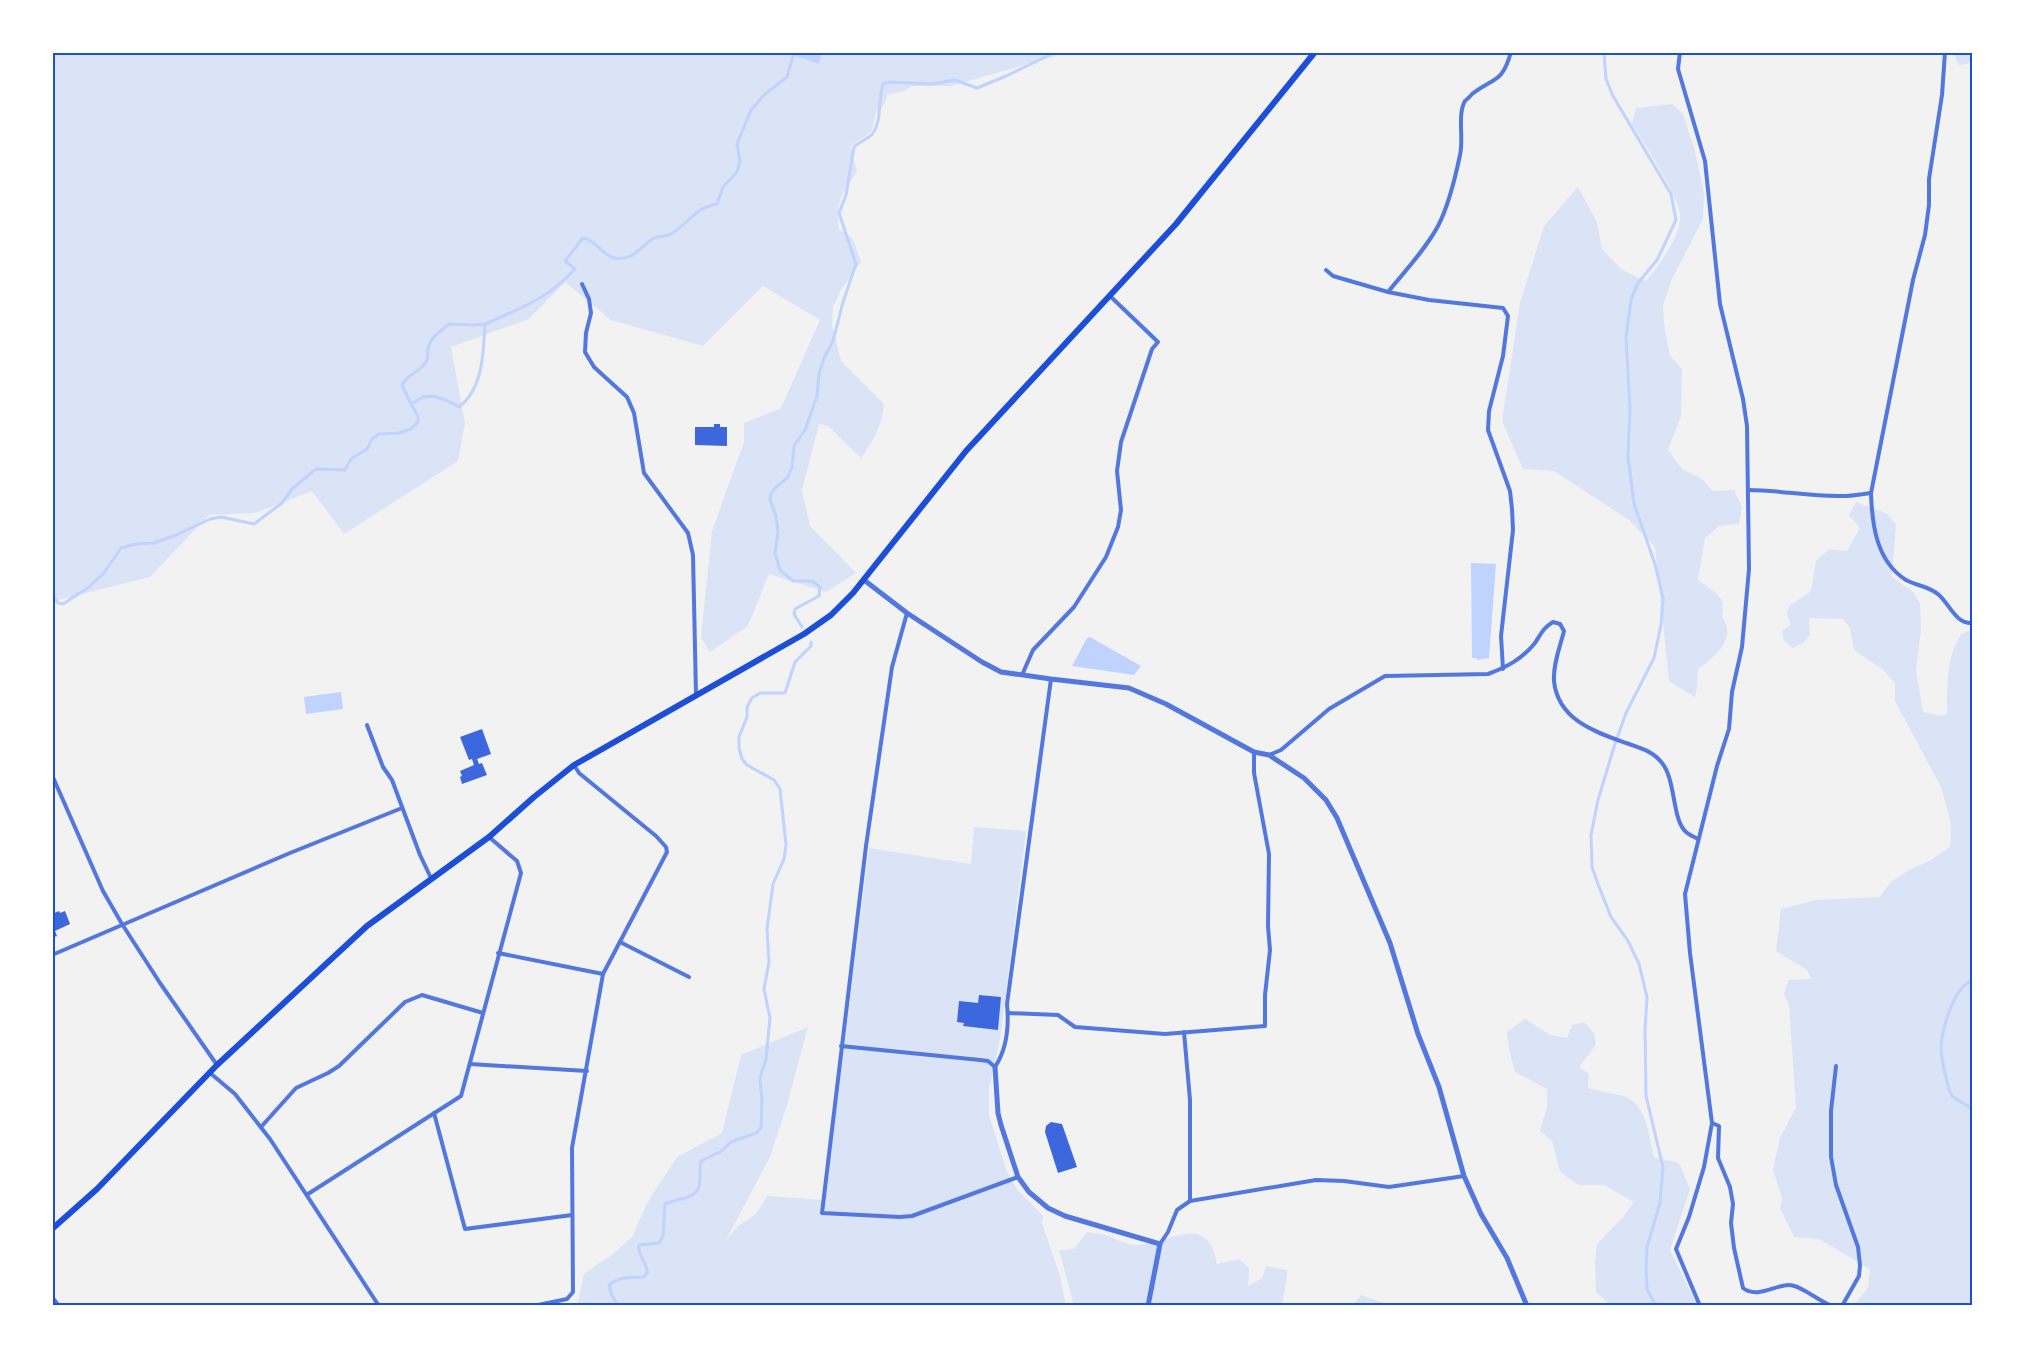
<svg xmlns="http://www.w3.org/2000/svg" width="2025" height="1358" font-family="Signika,sans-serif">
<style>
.green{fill:#dbe4f7}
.water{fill:#bfd3fe}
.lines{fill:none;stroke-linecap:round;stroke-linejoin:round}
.stream{stroke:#bfd3fe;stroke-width:3}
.building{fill:#3d67dc}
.minor{stroke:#5277de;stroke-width:4}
.tertiary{stroke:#5277de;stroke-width:5}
.secondary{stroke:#1d4ed8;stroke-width:6}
.neatline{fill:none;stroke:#1d4ed8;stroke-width:2}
</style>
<rect width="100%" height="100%" fill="#f2f2f2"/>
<g class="green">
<path d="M53 53H1061L1052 57 951 86H913L904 91 887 95 885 103 876 112 872 131 851 146 857 172C842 193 835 201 839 229L853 239 861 262 841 290 833 307 832 325 841 361 884 404C881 430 875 437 861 458L828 426 819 424 802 490 810 526 856 573 826 592 769 574 748 626 710 652 701 637 712 531 744 442V423L781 408 820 320 763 286 703 346 611 320 565 282 529 319 451 347 465 423 458 461 344 534 312 491 255 513 209 515 150 577 58 600 53 603Z"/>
<path d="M1953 53H1972L1970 61 1967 64 1959 65Z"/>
<path d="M1672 104 1683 114 1695 151 1704 194 1703 219 1671 281 1663 306 1664 324 1670 356 1682 369 1681 416 1668 450 1682 469 1702 479 1713 491 1734 490 1742 507 1739 524 1719 526 1705 538 1698 580 1715 592 1723 602 1722 617C1738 639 1714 657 1698 669L1697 688 1695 697 1669 681 1655 547 1629 520 1554 471 1523 469 1502 421 1520 303 1544 226 1578 187 1597 222 1602 249 1622 270 1646 281C1659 265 1681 237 1680 215 1679 196 1643 142 1632 124L1636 108Z"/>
<path d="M1856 502 1886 513 1896 524 1892 577 1913 592 1920 603 1921 629 1916 670 1923 712 1943 716 1947 714C1947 686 1946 658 1961 634L1972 630V1305H1857V1301L1868 1288 1870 1269 1819 1239 1794 1237 1780 1208 1782 1198 1773 1170 1780 1138 1796 1107 1789 1005 1784 994 1788 980 1811 979 1807 970 1776 951 1781 909 1816 900 1880 897 1891 882 1907 871 1931 860 1950 847 1951 824 1941 787 1895 701V683L1882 669 1854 650 1850 628 1843 619 1809 618 1810 635 1803 643 1793 648 1784 641 1782 631 1791 625 1787 614 1789 606 1811 591 1816 561 1829 549 1847 551 1860 528 1849 515Z"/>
<path d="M974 827 1026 831 1000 1040 989 1088V1115L1006 1169 1016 1188 1043 1216 1042 1223 1060 1276 1066 1305 577 1306 584 1274 614 1253 632 1237 647 1203 677 1157 722 1133 741 1055 808 1027 787 1105 770 1157 726 1240 738 1226 756 1214 767 1196 825 1200 869 848 971 864Z"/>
<path d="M1525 1019 1550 1035 1567 1038 1572 1025 1584 1022 1594 1033 1596 1045 1579 1067 1589 1074 1588 1088C1600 1092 1614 1093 1626 1097 1647 1105 1649 1138 1654 1157L1679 1163 1690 1189 1670 1250 1697 1305H1610L1596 1292 1595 1263 1597 1244 1624 1216 1634 1202 1604 1185H1578L1560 1172 1552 1141 1540 1131 1547 1107V1089L1515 1072 1509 1049 1507 1032Z"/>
<path d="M1087 1232C1093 1233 1100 1234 1106 1235 1115 1238 1128 1246 1137 1245 1170 1244 1207 1210 1217 1264L1239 1259 1249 1268 1248 1286 1262 1278 1266 1266 1287 1270V1277L1282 1305H1074L1059 1250 1074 1249Z"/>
<path d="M1361 1295 1390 1305H1353Z"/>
</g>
<g class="water">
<path d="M786 53H822L819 64Z"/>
<path d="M1471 563 1496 564 1489 658 1477 660V658H1472Z"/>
<path d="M1090 637 1141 666 1134 675 1072 666 1087 638Z"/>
<path d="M341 692 343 709 306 714 304 697Z"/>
</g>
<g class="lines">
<g class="stream">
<path d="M1604 52 1606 79 1613 96 1671 194 1676 220 1657 260 1638 283 1631 300 1626 337 1630 408 1628 456 1634 504 1655 564 1663 598 1661 625 1654 658 1626 713 1614 747 1598 800 1591 835 1592 867 1598 884 1611 917 1628 941 1639 964 1647 997 1645 1030 1646 1096 1663 1167 1660 1203 1647 1247 1646 1269 1647 1289 1656 1306"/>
<path d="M411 404 402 385C409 372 419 373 426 362 429 358 427 354 428 349 430 337 441 331 449 324L475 325 485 324"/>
<path d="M52 593 58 603 63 604 89 587 104 573 121 548 136 544 154 543 176 535 210 519 221 517 254 524 282 503 293 488 316 469 345 470 351 459 367 449 372 439 379 434 399 433 411 429 418 422V416L411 404 423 397 433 396 446 400 459 407C484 388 483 352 485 324 521 308 548 299 575 269L565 261 583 238C596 240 602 255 614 258 633 262 641 246 654 238 659 236 666 237 671 234 689 223 694 208 717 204L723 187 737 172 740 161 737 144 751 110 765 94 787 77 793 56"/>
<path d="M802 627 794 614 795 609 819 596 820 587 812 581H793L780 570 775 553 778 532 776 516 770 500 771 494 775 488 787 478 792 468 794 446 805 430 817 396 819 374 824 358 833 341 843 302 856 264 839 213 846 195 854 147C859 142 870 138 873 133 882 120 878 99 883 84L889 82 931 84 955 80 977 88 1006 76 1056 52"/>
<path d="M1972 981C1954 986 1942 1029 1941 1047 1941 1061 1946 1076 1949 1090L1952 1096 1972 1109"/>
<path d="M619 1306 612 1296 609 1285C619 1276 632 1278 644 1277L647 1273C648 1263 637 1256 639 1245L659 1243 663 1236 665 1204C675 1199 697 1199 699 1186 701 1178 699 1170 701 1161L720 1152 731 1142 756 1133 761 1128 762 1101 760 1078 766 1059 770 1018 764 989 769 962 767 929 773 884 784 859 786 845 780 789 774 780 747 765 742 759 739 748V737L747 717V707L752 698 760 693H785L795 662 811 646V642"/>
</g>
</g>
<g class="building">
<path d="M714 424H720V427H727V446L695 445V427H714Z"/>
<path d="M482 729 491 754 477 759 479 764 482 763 487 775 462 784 460 777 462 776 460 771 474 765 472 759 469 760 460 737Z"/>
<path d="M59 911 60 913 65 911 70 924 55 931 57 936 53 937 52 914Z"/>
<path d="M979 995 1001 997 998 1030 963 1026 964 1023 957 1022 959 1001 978 1003Z"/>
<path d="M1051 1122 1062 1124 1077 1167 1058 1173 1045 1132 1046 1126Z"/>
</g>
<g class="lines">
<g class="minor">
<path d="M1680 52 1678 69 1705 161 1720 304 1743 399 1747 426 1749 569 1742 647 1732 692 1729 729 1717 766 1685 894 1690 953 1712 1123 1704 1167 1689 1217 1676 1249 1700 1306"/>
<path d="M1945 52 1942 95 1929 179V205L1925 235 1913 280 1871 493C1872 524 1876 561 1906 580 1917 586 1929 586 1939 595 1950 605 1956 624 1972 623"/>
<path d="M1326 270 1333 276 1388 292 1429 300 1503 308 1508 316 1503 356 1489 411 1488 430 1510 491 1512 509 1513 530 1501 636 1503 669"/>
<path d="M582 284 589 299 591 313 586 333 585 352 594 367 627 397 634 413 644 473 688 533 693 555 696 695"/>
<path d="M1388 292C1405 271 1425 250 1438 226 1449 205 1455 179 1460 155 1464 139 1457 115 1465 101 1466 100 1472 95 1472 94 1494 77 1502 84 1511 52"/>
<path d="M1748 490C1780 490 1811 497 1843 496 1852 496 1862 494 1871 493"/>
<path d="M907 613 892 667 866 846 822 1213 900 1217 912 1216 1018 1177"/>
<path d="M1022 675 1033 650 1074 607 1106 557 1118 527 1121 510 1117 471 1121 442 1152 349 1158 342 1110 296"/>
<path d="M367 725 383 767 392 780 420 855 431 878"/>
<path d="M1269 755 1281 750 1329 709 1385 676 1488 674C1507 667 1522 659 1535 643 1541 634 1543 628 1553 622L1560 624 1564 631C1560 647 1553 664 1554 681 1558 720 1595 732 1626 743 1640 748 1653 751 1662 763 1676 780 1672 820 1686 832 1689 835 1695 837 1698 839"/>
<path d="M52 775 103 891 122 924 160 983 217 1065"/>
<path d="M620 942 689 977"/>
<path d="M498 953 603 974"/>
<path d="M52 955 290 853 402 808"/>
<path d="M1008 1013 1058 1015 1075 1027 1165 1034 1265 1026V995L1270 950 1268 926 1269 854 1254 773V752"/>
<path d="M1184 1032 1190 1100V1201"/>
<path d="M841 1046 980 1060 988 1061 995 1067C1007 1049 1009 1025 1007 1004L1051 679"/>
<path d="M470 1064 587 1071"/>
<path d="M1836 1066 1831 1111V1157L1836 1185 1858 1247 1860 1265 1859 1276 1842 1306"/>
<path d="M209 1072 235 1094 270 1139 379 1306"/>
<path d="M434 1113 465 1229 572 1215"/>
<path d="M1712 1123 1719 1126 1718 1158 1730 1187 1733 1204 1731 1223 1734 1248 1743 1288C1757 1299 1775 1285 1789 1285 1801 1285 1818 1301 1832 1306"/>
<path d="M261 1127 296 1088 328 1073 339 1066 405 1002 422 995 483 1013"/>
<path d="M308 1194 461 1096 521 873 517 861 489 837"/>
<path d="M1160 1244 1168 1232 1177 1210 1190 1201 1316 1180 1344 1181 1389 1187 1464 1176"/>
<path d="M52 1297 59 1306"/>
<path d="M533 1306 567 1299 573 1292 572 1148 603 974 667 852 666 847 656 836 579 773 574 765"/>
</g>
<g class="tertiary">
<path d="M864 580 907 613 982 662 1001 672 1051 679 1129 688 1166 704 1254 752 1269 755 1304 778 1326 800 1337 818 1390 943 1418 1034 1439 1087 1464 1176 1481 1214 1507 1258 1527 1306"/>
<path d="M995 1067 998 1113 1001 1125 1018 1177 1029 1192 1048 1208 1065 1216 1160 1244 1148 1306"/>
</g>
<path class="secondary" d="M52 1229 97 1189 217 1065 367 926 489 837 534 797 574 765 804 634 831 615 853 593 966 451 1176 224 1315 52"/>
</g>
<rect width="2025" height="1358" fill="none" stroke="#ffffff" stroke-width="108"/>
<rect x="54" y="54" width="1917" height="1250" class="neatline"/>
</svg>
